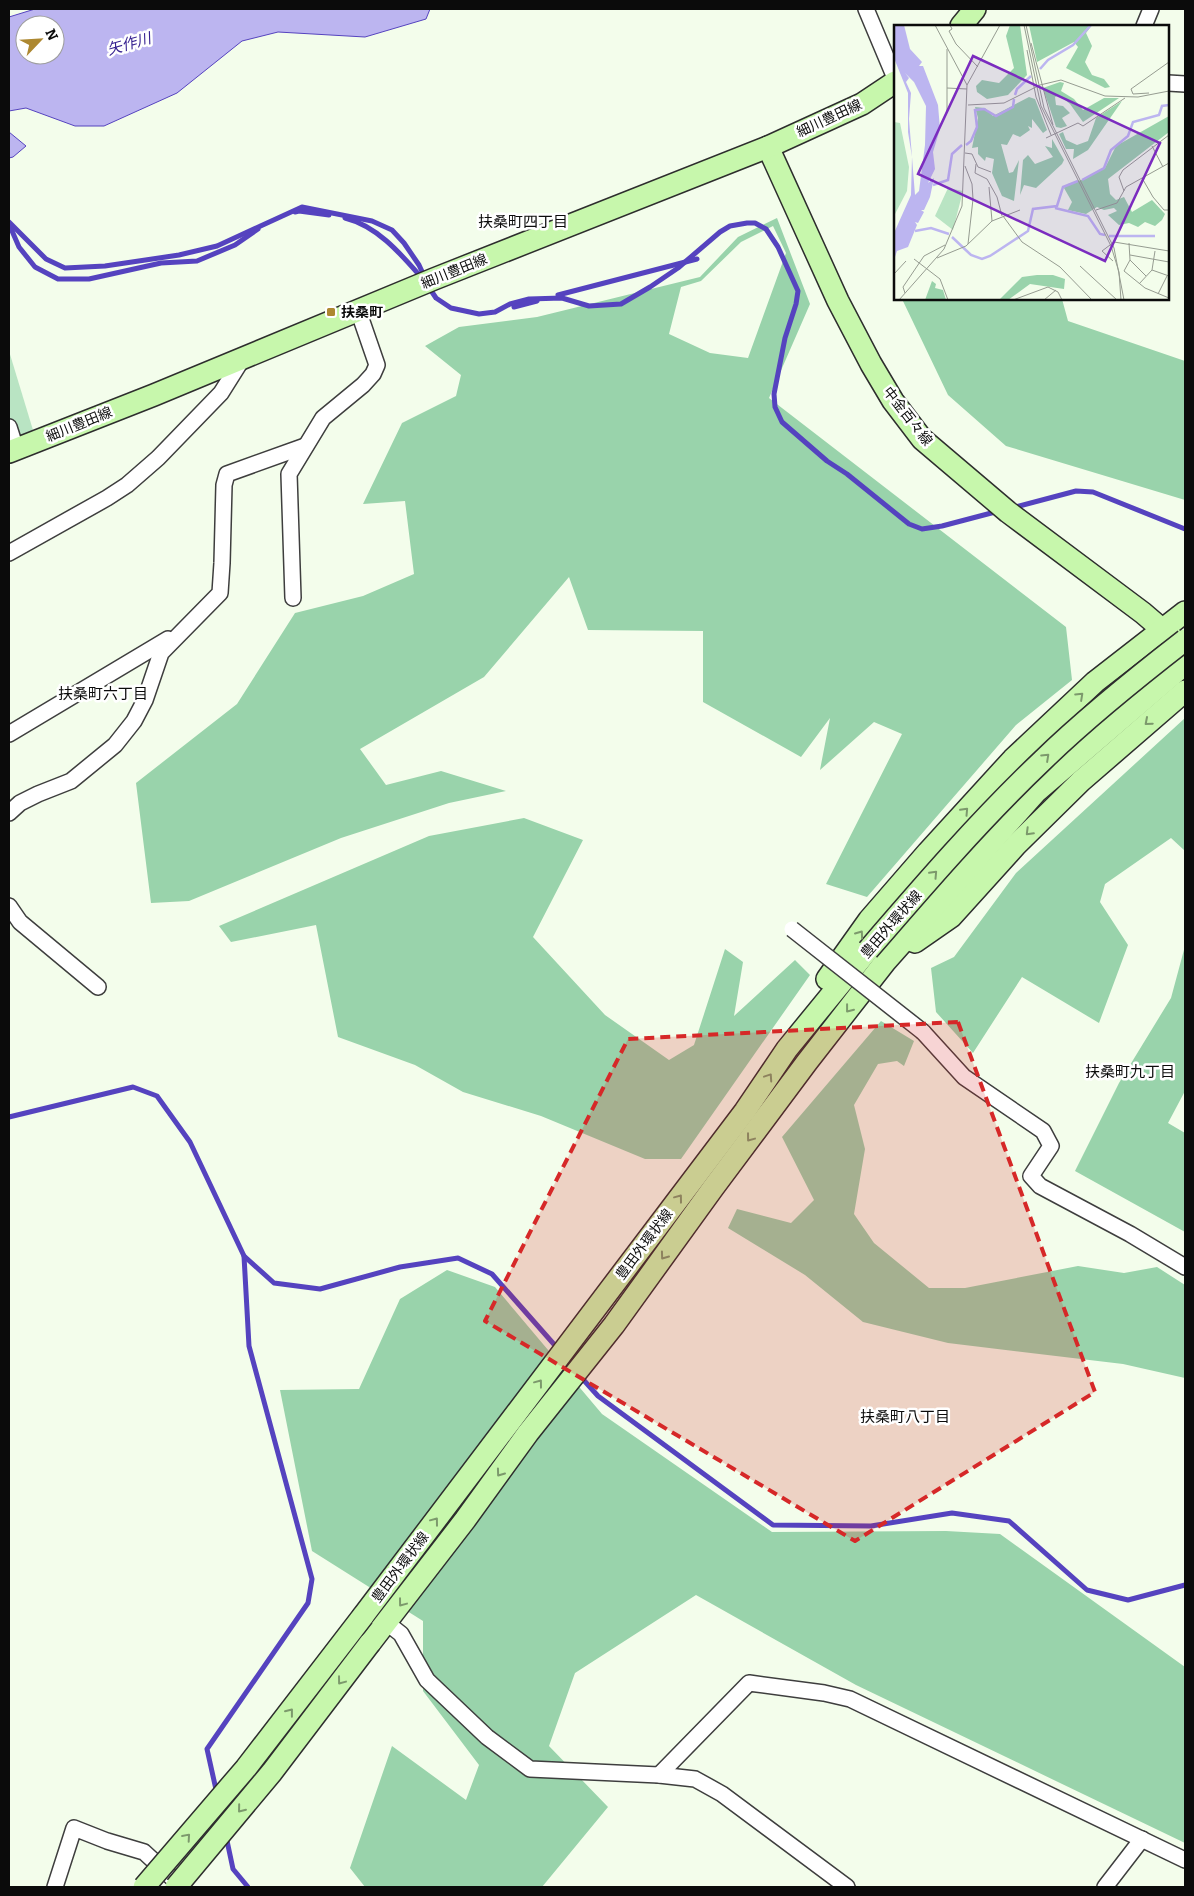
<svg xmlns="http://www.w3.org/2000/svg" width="1194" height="1896" font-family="Bitter,'Noto Sans JP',serif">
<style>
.green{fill:#b9e4c3}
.forest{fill:#99d3ab;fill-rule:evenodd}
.water{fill:#bcb5f0;stroke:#5543bf;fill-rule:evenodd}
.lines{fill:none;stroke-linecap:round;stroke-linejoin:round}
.stream{stroke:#5543bf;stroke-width:5}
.street-casing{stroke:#3e3e3e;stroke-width:18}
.secondary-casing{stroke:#2d2d2d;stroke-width:24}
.street{stroke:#fff;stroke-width:15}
.secondary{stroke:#c7f7ac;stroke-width:21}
.street-bridge-casing{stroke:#3e3e3e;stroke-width:18;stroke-linecap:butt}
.secondary-bridge-casing{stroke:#2d2d2d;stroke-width:24;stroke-linecap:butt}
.street-bridge{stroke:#fff;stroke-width:15}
.secondary-bridge{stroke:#c7f7ac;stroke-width:21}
.oneway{stroke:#7c996c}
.marked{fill:#d62828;fill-opacity:0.2;stroke:#d62828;stroke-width:4;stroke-dasharray:10 6;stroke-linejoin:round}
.poi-dot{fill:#ad8831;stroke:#fff;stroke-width:2}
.labels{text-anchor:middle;stroke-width:5;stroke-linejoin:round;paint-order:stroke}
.street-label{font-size:14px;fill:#0b0b0b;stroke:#fff}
.poi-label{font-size:14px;font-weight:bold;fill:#0b0b0b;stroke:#fff;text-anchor:start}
.water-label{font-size:15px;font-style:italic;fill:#362190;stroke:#fff}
.neighbourhood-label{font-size:15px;fill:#0b0b0b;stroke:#fff}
.inset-river{fill:none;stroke:#bcb5f0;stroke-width:2.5}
.inset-road{fill:none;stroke:#969c91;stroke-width:1}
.view{fill:#7b2cbf;fill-opacity:0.15;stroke:#7b2cbf;stroke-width:2.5}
.inset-edge{fill:none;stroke:#0b0b0b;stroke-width:2.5}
</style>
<rect width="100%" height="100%" fill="#f3fdeb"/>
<path class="green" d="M9 351 36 440 9 447Z"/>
<g class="forest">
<path d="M777 218 810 304 769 398 1066 627 1072 680 1016 725 867 897 826 884 902 734 874 722 820 770 830 718 801 757 703 702V631L588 630 569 577 484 677 360 749 386 785 441 771 506 791 449 803 341 838 189 901 151 903 136 783 237 704 295 613 363 596 414 574 405 501 363 504 402 423 456 396 461 375 425 346 459 327 537 317 700 277 738 237ZM773 226 786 253 748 358 710 353 669 334 681 287 701 281 741 242Z"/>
<path d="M902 299H1062L1068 321 1185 361V500L1006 446 948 395Z"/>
<path d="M1185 718V851L1171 838 1105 884 1100 902 1128 945 1099 1023 1022 977 973 1053 936 1012 931 968 954 957 1016 873Z"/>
<path d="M524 818 583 840 533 937 605 1015 669 1060 694 1045 725 949 743 962 734 1016 795 960 810 975 681 1159H645L541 1116 463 1092 415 1065 338 1037 316 925 231 942 219 926 429 836Z"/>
<path d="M1185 946V1091L1168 1123 1185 1133V1232L1075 1171 1119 1083 1171 998Z"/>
<path d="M881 1021 914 1041 904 1066 897 1061 878 1064 854 1105 865 1149 854 1214 874 1243 929 1288H965L1078 1266 1124 1273 1157 1267 1185 1285V1378L1123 1364 948 1343 863 1322 805 1275 728 1228 737 1209 791 1223 814 1200 782 1137Z"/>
<path d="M447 1270 495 1287 602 1414 772 1532 946 1531 1000 1534 1185 1667V1843L856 1685 696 1595 575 1673 549 1746 608 1807 542 1887H365L350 1868 392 1746 466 1800 479 1765 423 1691V1621L312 1551 280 1390 359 1389 400 1299Z"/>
</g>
<g class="water">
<path d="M35 9H430L426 19 365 37 278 32 242 41 177 93 104 126H75L26 108 9 111V17ZM25 25H55V55H25Z"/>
<path d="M9 132 26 146 13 157 9 158Z"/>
</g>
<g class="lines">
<g class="stream">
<path d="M295 212 299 211 329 215"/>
<path d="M345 218C377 226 400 253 421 277"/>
<path d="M9 222 46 259 65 268 105 266 179 255 217 246 302 207 372 221 392 230 404 243 419 265 425 278"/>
<path d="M9 224 19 247 35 267 58 279H89L161 263 197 261 235 245 258 229"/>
<path d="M428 286 436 298 451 308 479 314 495 312 510 304 529 299 562 298 589 306 621 304 650 287 678 268 720 232 730 226 747 223H755L766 229 778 247 798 291 796 304 785 338 774 394 775 407 782 422 827 461 847 474 909 524 922 529 942 526 999 511"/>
<path d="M558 295 697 259"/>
<path d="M514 307 537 301"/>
<path d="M1012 508 1076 491 1093 492 1185 529"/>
<path d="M9 1117 133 1087 157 1096 190 1142 244 1256 274 1283 320 1289 400 1267 458 1258 492 1274 559 1350"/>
<path d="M580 1376 598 1396 773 1525 871 1526 952 1513 1009 1521 1087 1590 1128 1600 1185 1585"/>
<path d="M217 1794 207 1749 308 1603 312 1579 249 1346 244 1256"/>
<path d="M226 1836 233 1869 248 1887"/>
</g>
<g class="street-casing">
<g id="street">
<path d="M866 9 895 78"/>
<path d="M1144 26 1151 9"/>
<path d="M1168 83 1185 84"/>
<path d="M9 427 16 449"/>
<path d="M9 553 107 498 127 485 158 458 221 393 243 358"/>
<path d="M293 598 289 474 323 418 363 385 373 374 377 365 358 310"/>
<path d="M9 734 168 639"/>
<path d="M9 813 20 803 38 794 71 781 115 745 134 721 145 700 161 653 220 593 222 563 224 485 227 474 305 446"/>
<path d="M9 906 20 922 98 987"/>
<path d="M923 1032 964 1077 1043 1131 1051 1146 1031 1176 1040 1186 1130 1234 1185 1267"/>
<path d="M387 1623 401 1634 427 1680 487 1737 530 1769 659 1775 695 1779 722 1794 847 1887"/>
<path d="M659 1775 749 1683 824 1693 850 1699 1185 1860"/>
<path d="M55 1887 74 1828 107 1841 144 1852 182 1887"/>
<path d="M1105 1887 1142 1839"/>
</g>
</g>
<g class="secondary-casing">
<g id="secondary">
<path d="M961 26 975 9"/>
<path d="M768 147 838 301 871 364 893 401 922 439 1008 512 1143 613 1185 649"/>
<path d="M9 452 154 395 434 279 768 147 862 104 895 82"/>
<path d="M915 942 951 917 1016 845 1081 781 1185 691"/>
<path d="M827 979 869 920 928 852 1013 759 1095 682 1185 612"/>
<path d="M363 1616 745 1111 787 1049 868 950"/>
<path d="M370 1643 465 1520 528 1433 614 1325 713 1188 807 1062 885 962 1036 792 1185 664"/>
</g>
</g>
<use href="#street" class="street"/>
<use href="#secondary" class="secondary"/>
<g class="street-bridge-casing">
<path id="street-bridge" d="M792 929 923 1032"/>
</g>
<g class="secondary-bridge-casing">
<g id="secondary-bridge">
<path d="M868 950C924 885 980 820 1043 760 1087 717 1136 678 1185 640"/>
<path d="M144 1887 246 1768 363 1616"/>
<path d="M176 1887 272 1772 370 1643"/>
</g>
</g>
<use href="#street-bridge" class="street-bridge"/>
<use href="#secondary-bridge" class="secondary-bridge"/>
</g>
<defs><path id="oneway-chevron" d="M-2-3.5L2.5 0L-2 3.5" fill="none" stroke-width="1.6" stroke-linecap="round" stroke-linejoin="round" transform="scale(1.25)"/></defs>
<g class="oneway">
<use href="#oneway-chevron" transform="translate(1080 696) rotate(-43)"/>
<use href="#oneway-chevron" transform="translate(1148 722) rotate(139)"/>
<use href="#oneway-chevron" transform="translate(1046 757) rotate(-43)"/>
<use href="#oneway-chevron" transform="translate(965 811) rotate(-47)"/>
<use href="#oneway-chevron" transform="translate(1029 832) rotate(135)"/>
<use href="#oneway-chevron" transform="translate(934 874) rotate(-47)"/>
<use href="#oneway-chevron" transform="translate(860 934) rotate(-54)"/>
<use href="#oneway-chevron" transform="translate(849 1009) rotate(128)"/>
<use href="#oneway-chevron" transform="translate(769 1077) rotate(-56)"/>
<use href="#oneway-chevron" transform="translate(750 1138) rotate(127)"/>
<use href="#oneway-chevron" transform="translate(679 1198) rotate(-53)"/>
<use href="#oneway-chevron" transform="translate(664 1256) rotate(126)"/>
<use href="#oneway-chevron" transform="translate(539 1383) rotate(-53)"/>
<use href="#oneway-chevron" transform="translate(500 1473) rotate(126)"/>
<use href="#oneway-chevron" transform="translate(435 1521) rotate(-53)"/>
<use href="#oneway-chevron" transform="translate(402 1603) rotate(127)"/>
<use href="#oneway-chevron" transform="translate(341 1681) rotate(127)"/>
<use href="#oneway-chevron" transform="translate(290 1712) rotate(-52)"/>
<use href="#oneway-chevron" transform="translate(241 1809) rotate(129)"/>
<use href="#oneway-chevron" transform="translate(187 1837) rotate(-49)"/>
</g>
<path class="marked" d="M958 1022 1095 1392 855 1541 485 1321 628 1039Z"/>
<rect class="poi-dot" x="326" y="307" width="10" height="10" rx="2.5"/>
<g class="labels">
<g class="street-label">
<text transform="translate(829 118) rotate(-25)" y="5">細川豊田線</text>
<text transform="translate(454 271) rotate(-22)" y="5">細川豊田線</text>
<text transform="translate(908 416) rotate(52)" y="5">中金百々線</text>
<text transform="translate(79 424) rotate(-22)" y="5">細川豊田線</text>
<text transform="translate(891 924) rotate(-49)" y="5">豊田外環状線</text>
<text transform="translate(644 1244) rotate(-53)" y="5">豊田外環状線</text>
<text transform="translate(400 1567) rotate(-53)" y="5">豊田外環状線</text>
</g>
<g class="poi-label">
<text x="341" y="317">扶桑町</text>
</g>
<g class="water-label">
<text transform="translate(129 44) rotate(-16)" y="5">矢作川</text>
</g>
<g class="neighbourhood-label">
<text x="523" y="227">扶桑町四丁目</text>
<text x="103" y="699">扶桑町六丁目</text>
<text x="1130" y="1077">扶桑町九丁目</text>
<text x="905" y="1422">扶桑町八丁目</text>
</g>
</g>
<g transform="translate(894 25)">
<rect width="275" height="275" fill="#f3fdeb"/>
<path d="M0 97 6 98 15 142 13 166 0 191ZM54 163 69 166 59 205 41 191Z" fill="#b9e4c3"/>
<path d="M116 0H126L133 50 114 70 93 74 83 67 82 61 88 55 105 58 120 43 112 11ZM135 0H198L192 8 198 21 191 37 198 50 210 54 216 62 211 63 172 43 184 22 180 17 143 37ZM166 57 170 58 167 66 180 74 189 85 210 73H225L189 97 176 79 165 70 161 72 162 80 169 81 176 88 168 93 173 101 167 103 162 102 149 63ZM135 72 141 74 153 105 149 108 138 94V103L134 101 136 105 126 112 119 109 113 120 107 119 115 148 119 147 125 135 120 176 108 171 98 148 100 134 92 132 91 136 84 129V122L78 123 84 93 81 82 91 83 99 91ZM228 76 194 125 179 134 180 124H172L165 109 169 107 172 115 183 120 194 116 202 93ZM275 91V107L214 154 216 169 222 175 230 172 238 187 258 175 271 189 268 195 261 201 251 197 244 202 235 198 225 200 214 190 223 186 220 183 210 185 203 182 192 189 174 185 178 177 170 163 174 159 191 154 211 143 222 121ZM158 114 170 135 168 139 142 163 130 160 126 170 129 135 134 130 141 139 159 132 151 121 158 123ZM143 250H159L171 254 170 264 136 259 114 275H105L128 252ZM38 256 42 259 41 263 49 265 52 275H31Z" fill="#99d3ab"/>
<path d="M0 0H10L16 24 28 37 25 41H29L44 80 46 104 39 127 41 144 34 158 40 153 36 172 30 185H27L30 187 24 198 21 197 23 200 14 222 3 226 0 235V208L17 170 18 132 14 107V68L0 33ZM11 48 20 57 32 81 31 120 25 166 21 170 15 94 17 68 12 57 15 53Z" fill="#bcb5f0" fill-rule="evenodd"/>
<path class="inset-river" d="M146 44 154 35 179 20 197 0M121 70 123 64 137 51M72 120 77 116 83 102 81 85 90 84 102 91 119 82 120 74M188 155 210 143 217 125 234 111 239 97 265 90 268 81 275 80M39 160 54 155 58 129 68 120M161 183 194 191 206 209 211 210M21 206 37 203 55 209M215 211H261M58 212 77 230 88 234 96 231 134 206 139 184 163 181 169 162 184 156"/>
<path class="inset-road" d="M56 0 58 4 55 6 62 19 84 42M130 0 147 81 217 221 225 247 227 275M132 0 150 83 220 223 230 275M137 18 159 100M53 24V63L73 64M133 25 142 72 157 110M73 60 106 0M255 68 239 69 237 64 275 37M74 80 110 78 146 60 167 55 211 71 244 72 275 66M53 86V63M152 113 184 98 189 101 231 73M258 121 269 142M71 128 78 129 84 142 97 147M82 139 81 148 93 154 103 172 108 191M71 141 78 159 79 174 74 219M248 153 259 172 270 185H275M95 162 98 196M230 166 225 152 229 145 275 110M202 185 223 178 232 162 275 138M109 191 128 217 166 242 198 275M235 218 236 235 230 246 251 263 275 273M236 230 275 237M43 233 72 221 98 196 126 185M20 234 46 254 54 275M236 235 252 251M219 236 208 226 220 217 275 226M186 241 223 275M258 245 275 251M0 249 12 236M245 259 258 245 261 226M11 268 9 262 30 231 51 220M264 269 273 251M5 275 50 224 68 181 73 60 41 0M119 275 154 262 164 267 168 275M150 275 162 265"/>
<path class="view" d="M79 31 266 118 211 236 24 149Z"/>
<rect width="275" height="275" class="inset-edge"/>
</g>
<rect width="1194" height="1896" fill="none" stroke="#0b0b0b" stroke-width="20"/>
<g transform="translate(40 40) rotate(65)"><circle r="24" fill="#ffffff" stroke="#9d9d9d"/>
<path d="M0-4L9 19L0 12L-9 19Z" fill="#ad8831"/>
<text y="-8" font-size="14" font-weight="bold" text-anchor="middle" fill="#0b0b0b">N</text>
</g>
</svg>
